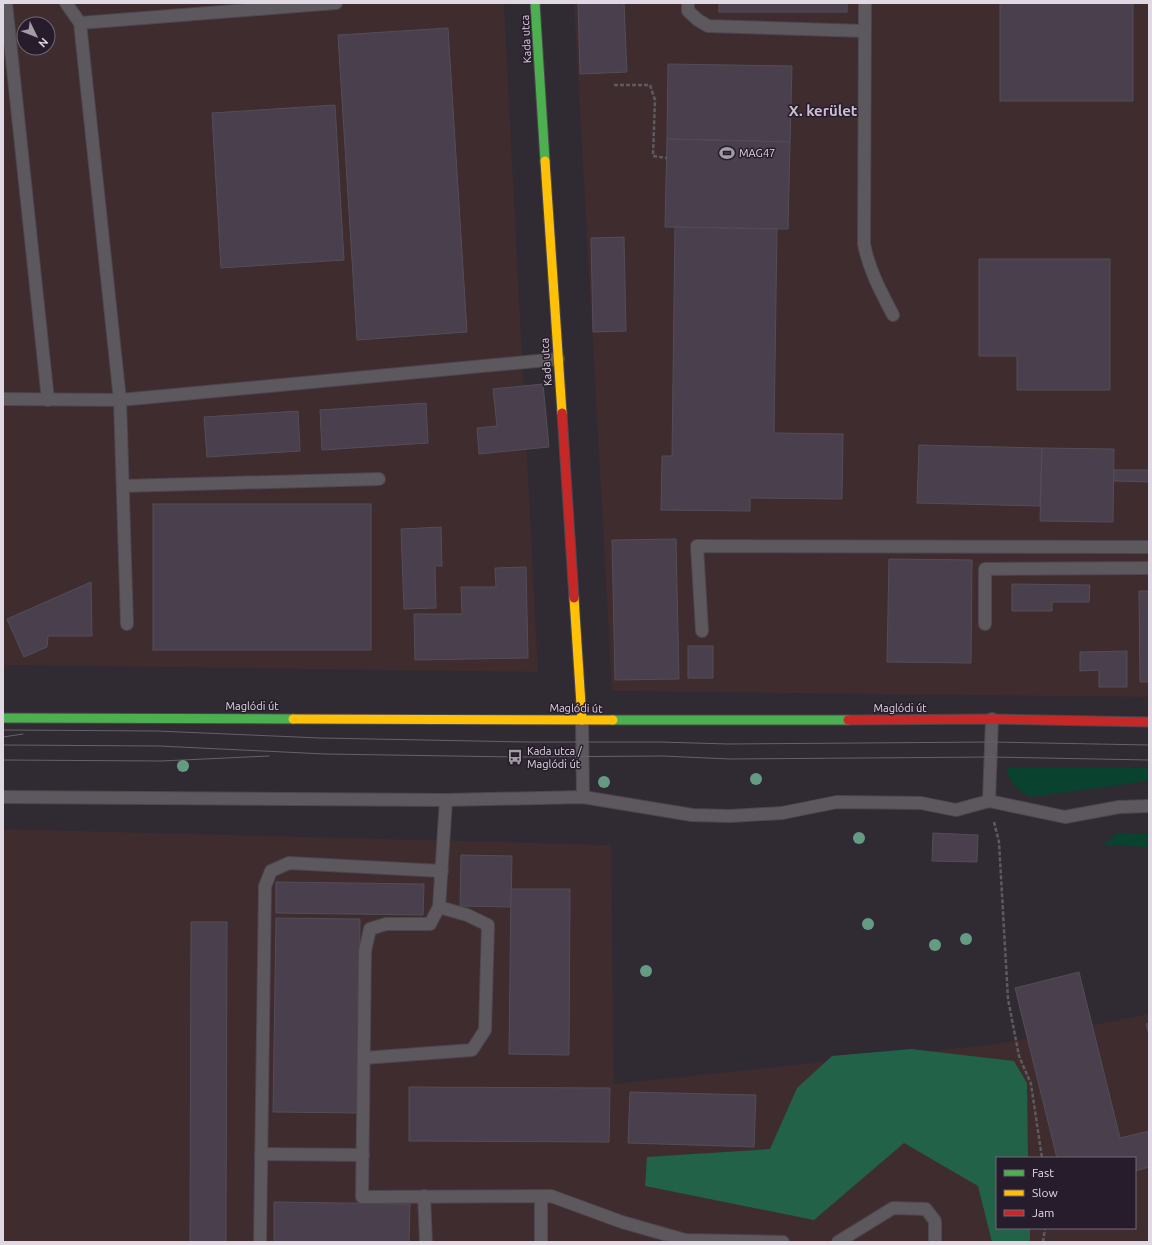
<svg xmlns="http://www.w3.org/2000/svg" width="1152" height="1245" font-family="Ubuntu,sans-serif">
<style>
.industrial{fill:#3e2c2f;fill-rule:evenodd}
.green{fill:#09422f}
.forest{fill:#216248}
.building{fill:#4a404d;stroke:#534e55}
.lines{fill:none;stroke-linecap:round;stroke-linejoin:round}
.lane-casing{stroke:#4c464e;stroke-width:14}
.fast-casing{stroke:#4c464e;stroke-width:11}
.slow-casing{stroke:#4c464e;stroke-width:11}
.jam-casing{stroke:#4c464e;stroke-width:11}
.path{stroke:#5e5a60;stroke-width:2.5;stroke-dasharray:4 2;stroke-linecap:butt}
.lane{stroke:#5c585e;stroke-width:12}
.fast{stroke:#4caf50;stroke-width:9}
.slow{stroke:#ffc107;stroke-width:9}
.jam{stroke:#c62828;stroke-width:9}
.tram{stroke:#666168;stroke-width:1}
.tree{fill:#659b83}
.labels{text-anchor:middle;stroke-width:3;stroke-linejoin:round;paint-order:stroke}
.street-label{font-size:11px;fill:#e0d9e3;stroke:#271c2b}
.poi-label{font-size:11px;fill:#e0d9e3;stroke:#271c2b;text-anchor:start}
.district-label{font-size:15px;font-weight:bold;fill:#ccbed1;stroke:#271c2b}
</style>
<rect width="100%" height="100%" fill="#302a32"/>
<g class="industrial">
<path d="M3 3H504L538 672 3 665ZM24 24H48V48H24Z"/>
<path d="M574 3H1149V697L612 691Z"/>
<path d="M3 829 611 845 614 1084 997 1044 1149 1014V1242H3ZM997 1158H1135V1228H997Z"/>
</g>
<g class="green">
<path d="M1006 767 1149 768V781L1030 797C1016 788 1010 784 1006 767Z"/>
<path d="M1118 833 1149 834V847L1103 845Z"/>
</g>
<path class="forest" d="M911 1049 1014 1061 1027 1083 1028 1158H997V1228H1030V1242H992L978 1186 904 1143 814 1220 645 1186 647 1157 770 1149 797 1088 832 1056Z"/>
<g class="building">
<path d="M578 3H624L627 72 580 74Z"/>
<rect x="719" y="3" width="128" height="9"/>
<rect x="1000" y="3" width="133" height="98"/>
<path d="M448 28 467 332 357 340 338 35Z"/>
<path d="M668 64 792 66 790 142 667 139Z"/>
<path d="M335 105 344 260 221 268 212 113Z"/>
<path d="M667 139 790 142 788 229 665 227Z"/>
<path d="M675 227 777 229 774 433 843 434 842 499 750 498V511L661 510 662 456H672Z"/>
<path d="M624 237 626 331 593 332 591 238Z"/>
<path d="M979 259H1110V390H1017V356H979Z"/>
<path d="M543 384 549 447 479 454 477 428 497 426 493 389Z"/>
<path d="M426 403 428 443 322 450 320 410Z"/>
<path d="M298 411 300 451 207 457 204 417Z"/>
<path d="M919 445 1042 448 1040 506 917 503Z"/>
<path d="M1042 448 1114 449 1113 522 1040 521Z"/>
<path d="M1114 470H1149V482L1114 481Z"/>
<rect x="153" y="504" width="218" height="146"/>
<path d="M441 527 442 566H435L436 608 404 609 401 529Z"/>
<path d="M676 539 679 679 615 680 612 540Z"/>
<path d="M889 559 972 560 971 663 887 662Z"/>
<path d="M526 567 528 658 415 660 414 614H462L461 587H496L495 568Z"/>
<path d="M91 582 92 636H48L47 647 24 657 7 619Z"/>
<path d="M1012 584 1090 585 1089 602H1052V611H1012Z"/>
<path d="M1139 591H1149V682H1140Z"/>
<rect x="688" y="646" width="25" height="32"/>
<path d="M1127 651V687H1099V670L1080 671V652Z"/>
<path d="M933 833 978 835 977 862 932 861Z"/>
<path d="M461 855 512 856 511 907 460 906Z"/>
<path d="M276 882 424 884 423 915 276 913Z"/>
<path d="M511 889H570L569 1055 509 1054Z"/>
<path d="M276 918 360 919 357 1113 273 1112Z"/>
<path d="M191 922H227L226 1242H190Z"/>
<path d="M1079 972 1120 1138 1149 1131V1167L1135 1171V1158H1057L1015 988Z"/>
<path d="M1149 1023V1035L1146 1024Z"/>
<path d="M409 1087 610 1088 609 1142 409 1141Z"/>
<path d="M630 1092 756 1095 754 1147 628 1143Z"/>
<path d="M274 1202 410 1204 409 1242H274Z"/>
</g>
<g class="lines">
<g class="lane-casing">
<g id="lane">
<path d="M6 3 48 400"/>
<path d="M66 3 80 23 120 400 127 624"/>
<path d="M688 3V11L698 20 708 26 864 31"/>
<path d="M865 3 864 244C869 270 881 292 893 315"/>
<path d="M80 23 336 3"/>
<path d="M3 399 120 400 558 359"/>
<path d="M123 486 379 479"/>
<path d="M985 624V569L1149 568"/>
<path d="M702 631 697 546 1149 547"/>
<path d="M992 719 989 801 1065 817 1119 807 1149 806"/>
<path d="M582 720 583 797"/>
<path d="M3 797 446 800 583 797 692 815 730 816 782 813 837 802 921 803 956 810 989 801"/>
<path d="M446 800 439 907 430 924H386L370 929 365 951 362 1197 551 1196 622 1222 685 1240 783 1242"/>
<path d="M364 1058 472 1050 485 1030 488 925 467 915 439 907"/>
<path d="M261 1154 363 1155"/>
<path d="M424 1196 426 1242"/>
<path d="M260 1242 265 886 271 871 289 863 442 871"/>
<path d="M541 1242V1196"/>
<path d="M838 1242 893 1208 926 1209 935 1221V1242"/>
</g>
</g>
<g class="fast-casing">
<g id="fast">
<path d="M535 3 545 161"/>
<path d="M3 718 293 719"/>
<path d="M613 720H848"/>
</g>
</g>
<g class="slow-casing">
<g id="slow">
<path d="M545 161 562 413"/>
<path d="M574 598 582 720"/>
<path d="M293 719 613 720"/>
</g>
</g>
<g class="jam-casing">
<g id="jam">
<path d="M562 413 574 598"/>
<path d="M848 720 992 719 1149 722"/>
</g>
</g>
<g class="path">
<path d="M614 85H650L655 100 653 156 667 158"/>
<path d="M994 822 999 842 1008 999 1019 1056 1031 1084 1042 1158"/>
<path d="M1043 1242 1045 1228"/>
</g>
<use href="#lane" class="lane"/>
<use href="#fast" class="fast"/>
<use href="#slow" class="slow"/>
<use href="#jam" class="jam"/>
<g class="tram">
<path d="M3 730 157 731 320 738 528 742H660L728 744 991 742 1149 745"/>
<path d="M3 737 23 734"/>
<path d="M3 745 159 746 325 754 515 757 663 756 730 759 991 757 1149 760"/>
<path d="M3 760 161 761 269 756"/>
</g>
</g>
<g class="tree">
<circle cx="183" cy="766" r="6"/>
<circle cx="756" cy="779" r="6"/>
<circle cx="604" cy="782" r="6"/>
<circle cx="859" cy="838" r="6"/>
<circle cx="868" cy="924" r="6"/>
<circle cx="966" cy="939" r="6"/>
<circle cx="935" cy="945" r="6"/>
<circle cx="646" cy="971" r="6"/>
</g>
<defs>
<g id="stadium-bare" transform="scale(1.2)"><path d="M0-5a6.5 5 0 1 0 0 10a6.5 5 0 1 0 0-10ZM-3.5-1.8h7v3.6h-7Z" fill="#a29ca5" stroke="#271c2b" stroke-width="2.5" paint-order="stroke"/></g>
<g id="bus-bare" transform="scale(1.2)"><path d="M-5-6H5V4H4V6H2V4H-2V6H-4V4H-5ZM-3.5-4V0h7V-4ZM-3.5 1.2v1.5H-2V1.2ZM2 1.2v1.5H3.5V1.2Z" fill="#a29ca5" stroke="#271c2b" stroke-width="2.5" paint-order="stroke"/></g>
</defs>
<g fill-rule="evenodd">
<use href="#stadium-bare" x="727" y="153"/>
<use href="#bus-bare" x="515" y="757"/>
</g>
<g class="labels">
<g class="street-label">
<text transform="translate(526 39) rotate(-93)" y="4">Kada utca</text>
<text transform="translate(546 362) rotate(-94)" y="4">Kada utca</text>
<text x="252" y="710">Maglódi út</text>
<text transform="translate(576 708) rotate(1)" y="4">Maglódi út</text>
<text x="900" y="712">Maglódi út</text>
</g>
<g class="poi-label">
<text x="739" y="157">MAG47</text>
<text x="527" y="755">Kada utca /<tspan x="527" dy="13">Maglódi út</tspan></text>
</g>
<g class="district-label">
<text x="823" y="116">X. kerület</text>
</g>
</g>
<rect width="1152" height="1245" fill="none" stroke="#e0d9e3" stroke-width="8"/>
<rect x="996" y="1157" width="140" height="72" fill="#271c2b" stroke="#716875"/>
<rect x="1004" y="1170" width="20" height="6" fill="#4caf50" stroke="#716875"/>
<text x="1032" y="1177" font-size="12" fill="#e0d9e3">Fast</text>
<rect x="1004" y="1190" width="20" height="6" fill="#ffc107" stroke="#716875"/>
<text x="1032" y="1197" font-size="12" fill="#e0d9e3">Slow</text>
<rect x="1004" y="1210" width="20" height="6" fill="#c62828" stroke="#716875"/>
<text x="1032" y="1217" font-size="12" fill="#e0d9e3">Jam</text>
<g transform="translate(36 36) rotate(133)"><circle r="19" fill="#271c2b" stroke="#716875"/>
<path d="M0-3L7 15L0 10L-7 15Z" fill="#a29ca5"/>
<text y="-6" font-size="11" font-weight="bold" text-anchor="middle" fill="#e0d9e3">N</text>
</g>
</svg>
